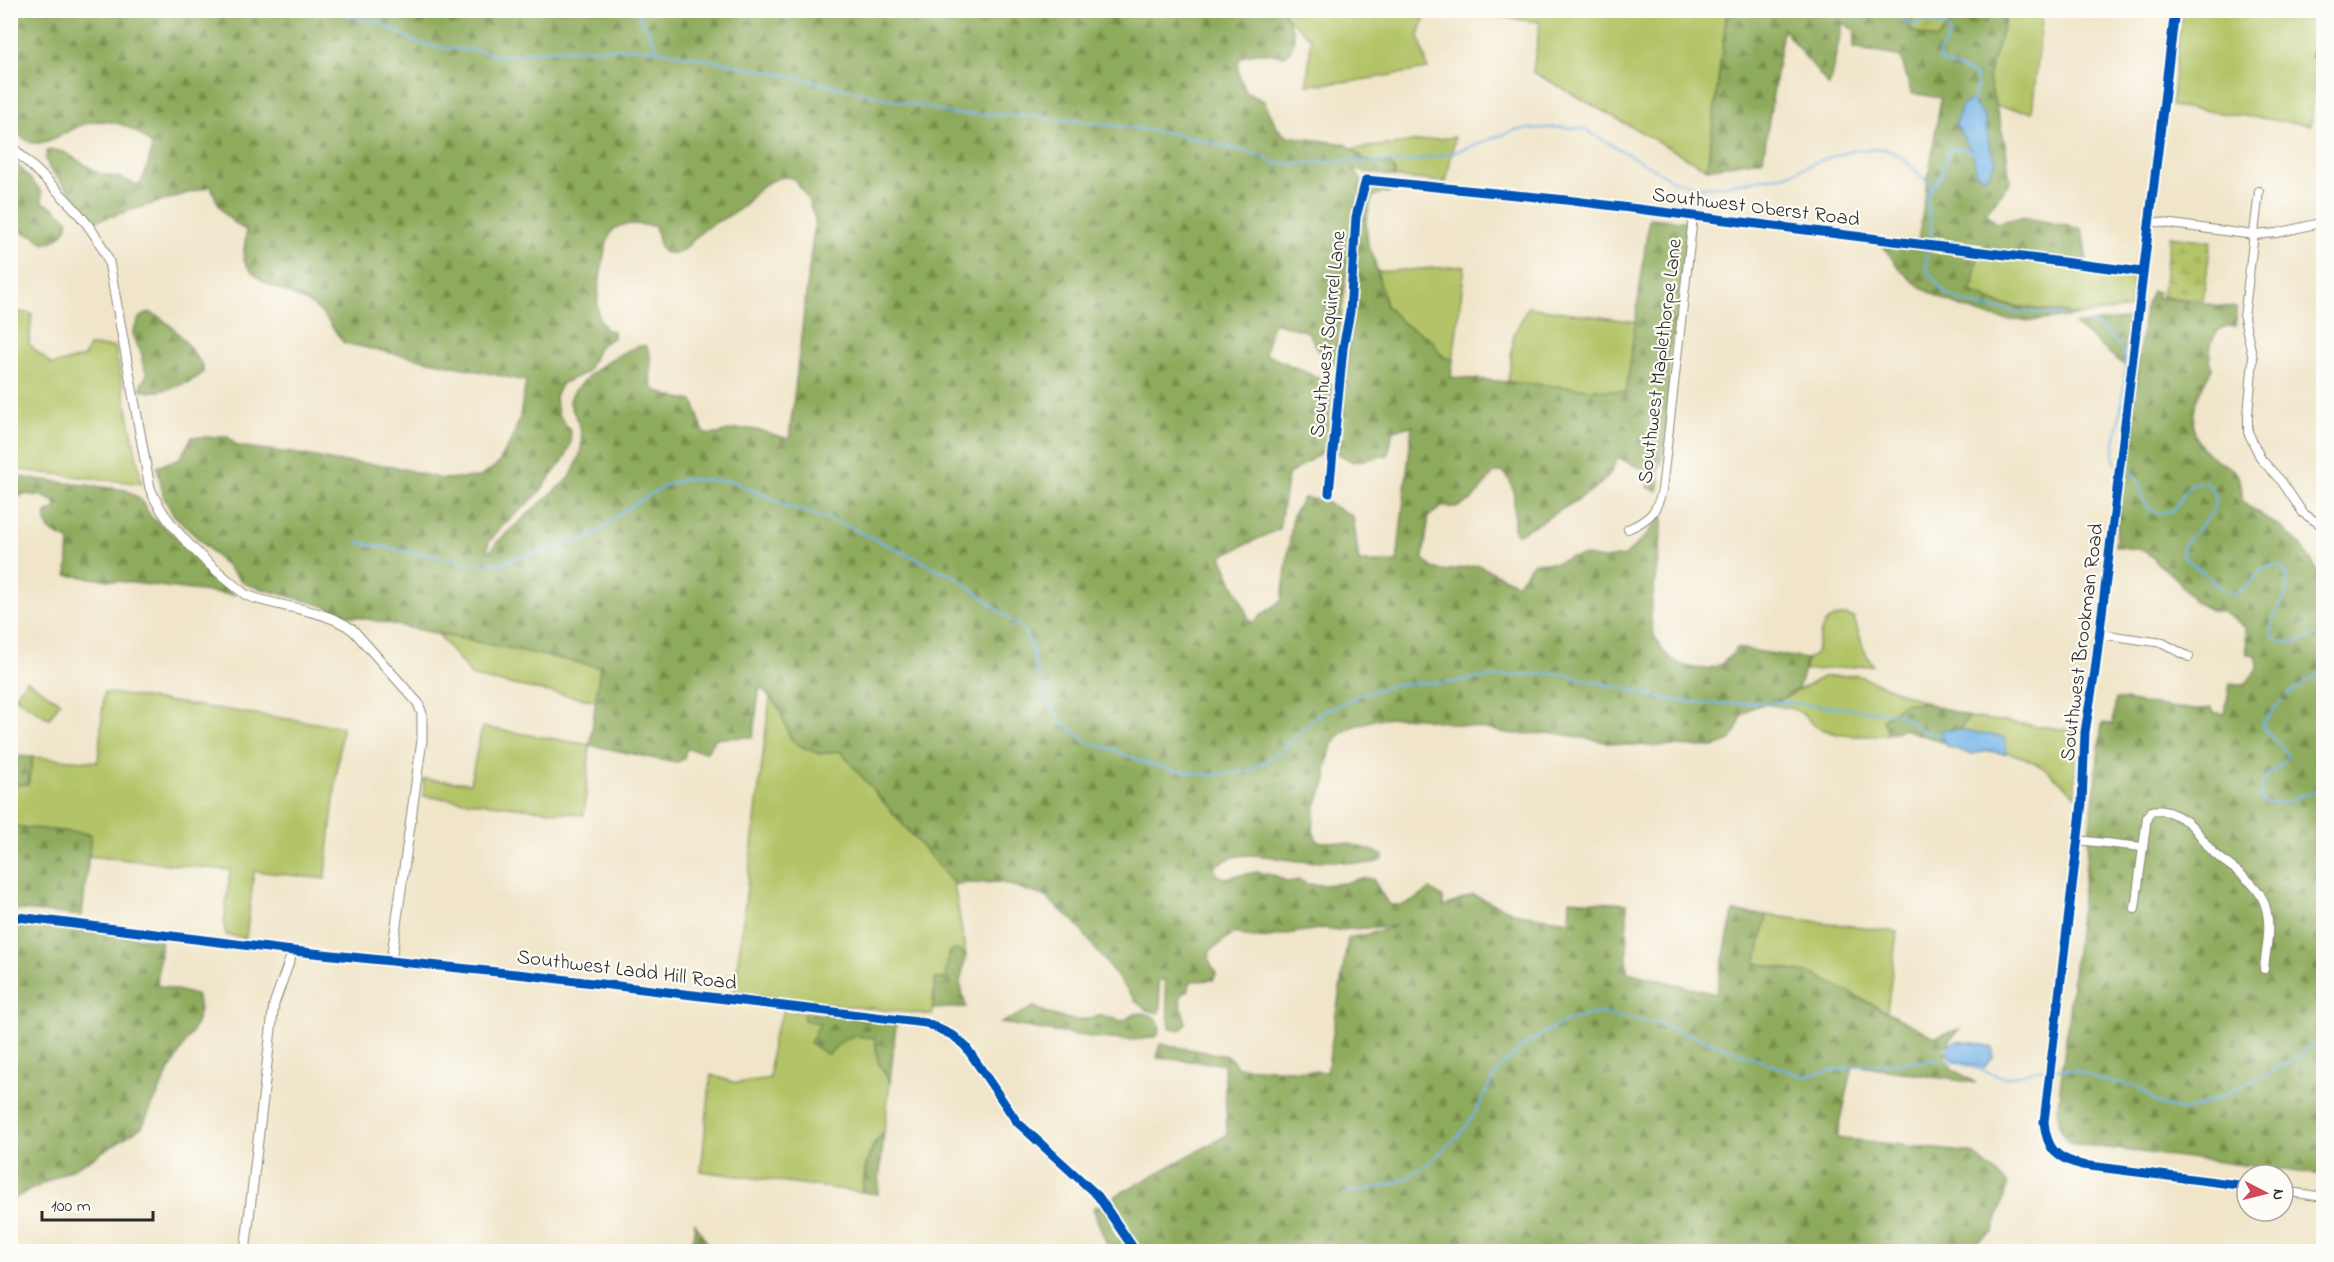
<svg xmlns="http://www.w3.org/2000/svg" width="2334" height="1262" font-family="'Indie Flower',sans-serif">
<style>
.green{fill:#b3c467;stroke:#6f7849;stroke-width:1.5}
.forest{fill:url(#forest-firs);stroke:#5c6a44;stroke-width:1.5;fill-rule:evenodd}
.wetland{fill:url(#wetland-marsh);stroke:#6f7849;stroke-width:1.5}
.water{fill:#73b4e7;stroke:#4f7089;stroke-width:1.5}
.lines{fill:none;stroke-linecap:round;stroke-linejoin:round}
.stream{stroke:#73b4e7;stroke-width:2}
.minor-casing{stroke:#8e887a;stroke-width:10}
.tertiary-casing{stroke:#8e887a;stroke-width:11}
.minor{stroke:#fff;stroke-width:8}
.tertiary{stroke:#fff;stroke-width:9}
.cycleway-casing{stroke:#fdfcf7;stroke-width:13}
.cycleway{stroke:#0057b8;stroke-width:9}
.labels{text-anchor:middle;stroke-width:4.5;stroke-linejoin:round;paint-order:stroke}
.street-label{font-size:21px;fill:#2b2b2b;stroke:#fdfcf7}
</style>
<defs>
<pattern id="forest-firs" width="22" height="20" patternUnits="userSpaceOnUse" patternTransform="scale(1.5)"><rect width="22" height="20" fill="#8eaa5c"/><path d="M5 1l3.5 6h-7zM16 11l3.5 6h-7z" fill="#748b4c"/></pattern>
<pattern id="wetland-marsh" width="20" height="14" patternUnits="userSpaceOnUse" patternTransform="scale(1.5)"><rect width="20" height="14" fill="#b3c467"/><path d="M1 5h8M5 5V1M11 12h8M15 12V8" fill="none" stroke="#929f55"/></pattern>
</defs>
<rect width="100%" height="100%" fill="#fdfcf7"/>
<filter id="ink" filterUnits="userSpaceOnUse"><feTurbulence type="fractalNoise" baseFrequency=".0167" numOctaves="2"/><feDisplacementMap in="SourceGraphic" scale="12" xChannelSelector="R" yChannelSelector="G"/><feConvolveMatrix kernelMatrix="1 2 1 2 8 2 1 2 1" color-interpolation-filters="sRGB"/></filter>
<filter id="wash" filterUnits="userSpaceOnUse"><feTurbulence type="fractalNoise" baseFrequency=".008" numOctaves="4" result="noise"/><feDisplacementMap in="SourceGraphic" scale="24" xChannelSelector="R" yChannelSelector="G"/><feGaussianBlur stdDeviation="1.35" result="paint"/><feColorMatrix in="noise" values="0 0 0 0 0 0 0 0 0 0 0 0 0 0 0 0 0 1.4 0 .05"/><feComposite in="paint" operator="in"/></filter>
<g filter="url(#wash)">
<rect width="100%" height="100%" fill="#f0e5c9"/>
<g class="green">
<path d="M1283 11H1426L1419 36 1428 69 1355 81 1307 85 1311 39 1291 21H1289Z"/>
<path d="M1454 11H1727L1707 169 1533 72 1540 22Z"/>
<path d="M1953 11H1978L1986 19V22L1959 15Z"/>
<path d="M2008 11H2043L2032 112 1995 106 1988 76Z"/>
<path d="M2182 11H2323L2311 125 2171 106Z"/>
<path d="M1455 137 1446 182 1394 177 1395 171 1391 165 1366 160 1353 149Z"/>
<path d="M1979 253 2134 275 2130 308 2080 315 1999 304 1970 292Z"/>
<path d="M1465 266 1453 359 1443 357 1431 339 1403 324 1386 306 1377 272Z"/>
<path d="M1528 307 1636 322 1627 392 1508 382 1514 334Z"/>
<path d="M11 310 32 314 29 344 52 365 84 357 89 346 115 347 142 484 11 469Z"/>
<path d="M1846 615 1854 618 1864 650 1873 665 1804 671 1807 659 1815 655C1823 633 1816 619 1846 615Z"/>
<path d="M438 634 600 667 596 701 473 677Z"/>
<path d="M1857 675 1927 703H1905L1883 719 1888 734C1864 737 1842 738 1819 728 1812 725 1807 718 1801 713 1791 706 1777 706 1765 704L1782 699 1823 677Z"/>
<path d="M26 680 60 702 49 719 15 697Z"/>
<path d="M104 692 342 727 325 879 254 871 246 938 226 935 224 924 230 870 88 856 90 834 11 826 10 785 28 784 33 757 98 762Z"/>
<path d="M770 697 778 706 791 739 820 754 840 750 954 884 966 955 958 950 949 953 945 979H935L932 1015 734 994Z"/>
<path d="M1969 717 2076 731 2075 795C2051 773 2037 759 2005 752L2006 744 1959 730Z"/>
<path d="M482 727 590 745 584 815 423 796 424 779 470 783Z"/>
<path d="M1767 915 1897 932 1887 1012 1815 975 1756 963Z"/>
<path d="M784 1010 804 1012 843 1039 853 1034 875 1038 878 1062 890 1082 884 1132 873 1145 866 1164 862 1192 701 1171 711 1075 736 1083 770 1078 772 1040Z"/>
</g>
<g class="forest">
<path d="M10 11H1283C1290 24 1299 36 1290 50 1288 53 1287 56 1283 56 1279 56 1273 54 1269 53 1233 51 1232 64 1247 93L1264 101 1278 129 1286 136 1346 144 1366 160 1391 165 1395 171 1394 177 1354 170 1362 181 1353 220 1335 365 1324 360 1308 332 1273 322 1265 354 1332 384 1328 448 1288 475 1279 529 1221 556 1251 623 1282 600 1293 515 1303 498 1321 500 1353 516 1359 562H1397L1412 426 1393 430 1388 455 1353 462 1337 453 1356 277 1358 219 1368 186 1393 185 1390 192 1378 194 1372 198 1366 220 1368 246 1373 255 1386 306 1404 324 1431 339 1443 357 1453 359 1451 377 1626 392 1649 218 1690 222 1677 329C1663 350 1671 371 1669 394 1667 418 1665 441 1662 465L1658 471 1660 480 1659 489 1657 491 1648 488 1647 471 1617 457C1615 462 1613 470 1610 474 1599 490 1537 524 1518 534L1514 531C1513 513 1519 485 1503 472L1494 473 1472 500 1458 507H1442L1429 516 1423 558 1432 568 1444 571 1478 565 1517 584 1534 562 1555 563 1571 557 1584 556 1604 559 1625 556 1644 538 1664 513C1661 538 1657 563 1654 588 1653 598 1649 610 1651 620 1654 645 1668 664 1694 668 1715 671 1725 664 1737 648L1807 659 1798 689 1782 699 1753 707 1742 715C1734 735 1736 742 1713 747L1623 745 1556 733 1514 734 1420 718 1398 717 1374 720 1354 726 1340 734 1332 744 1326 769 1327 781 1315 807 1313 831 1317 841C1324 843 1329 841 1336 842 1350 843 1371 849 1383 855V859C1371 867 1351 863 1337 861 1324 860 1312 863 1299 861 1269 858 1240 846 1214 867L1217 875 1224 878 1257 872 1276 876 1288 882 1299 880 1307 884 1323 885 1345 883 1362 878 1373 879 1388 904C1405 908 1416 900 1430 889L1443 898V907L1473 895 1518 914 1569 921 1570 900 1627 904V972L1716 994 1733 912 1767 915 1756 963 1815 975 1935 1037 1959 1029 1943 1049 1952 1069 1976 1083 1853 1065 1837 1138 1972 1153 2008 1184 1993 1233 1958 1252H1614L1574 1243 1554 1252 1109 1251 1093 1208 1227 1135 1224 1064 1157 1058 1160 1044 1228 1056 1238 1067 1327 1072 1348 938 1369 934 1396 926 1338 930 1324 928 1262 938 1248 937 1235 932 1210 951 1209 960 1216 974 1213 980 1191 981 1188 990 1182 993 1180 1001 1186 1023 1182 1029 1175 1030 1170 1027 1164 980 1161 979 1158 983 1161 1007 1158 1013 1146 1010 1135 1000 1075 922 1044 896 1000 882 954 884 840 751 820 754 804 748 791 739 778 706 760 686 753 737 716 738 707 752 686 749 684 759 675 763 590 745 600 667 343 614 325 606 245 584 173 514 164 498 157 467 180 458 192 437H228L237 446 306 455 334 461 392 466 441 479 480 477 498 464 512 440 520 417 526 381 344 343C335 332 326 315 315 307 295 292 257 287 245 262 241 252 247 241 246 230 225 219 218 207 211 186L96 221 49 168 46 159 47 151 54 150 64 152 100 174 117 177 137 185 141 183C146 171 151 158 152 146 134 124 103 114 77 127 64 133 47 144 33 143 25 142 17 132 11 127ZM785 177 793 178 807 197 815 219 789 439C772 435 754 427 737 429 725 431 717 436 705 434 698 423 699 412 693 401L669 396 653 389C647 373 655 359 646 346 628 343 570 384 570 402 570 407 575 414 577 419 586 441 581 457 570 477L497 542 491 551 487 550 489 542 501 527 538 494 566 456 571 441 570 430 558 414 555 397 561 384 587 372 599 346 614 337 613 331 606 330C602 324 599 319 598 313 596 298 604 239 613 230 622 221 643 225 655 226 658 235 657 244 663 252 683 259 691 239 705 229 716 221 730 217 741 208 757 193 761 181 785 177Z"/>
<path d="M1727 11H1915L1910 30 1936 39 1959 15 1986 22 1988 11H2008L1988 76 2005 144 2010 181 1986 213 1996 223 2022 217 2082 229 2087 260 1918 241 1941 98 1911 93 1901 57 1853 48 1855 31 1843 23 1829 86 1783 29 1763 159 1707 169Z"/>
<path d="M11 158 42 192V202L54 208 68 220C67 233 56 241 44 244L34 236 14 229 11 220Z"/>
<path d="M1883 246 1979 253 1971 292 1999 304 2080 315C2056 319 2026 323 2002 319 1974 314 1926 295 1906 275 1897 267 1890 256 1883 246Z"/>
<path d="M2152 291 2158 292 2157 297 2236 308V326C2211 323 2207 350 2212 369 2196 395 2181 432 2210 455 2218 462 2230 465 2237 474 2242 482 2242 493 2242 502L2283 529 2300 545 2319 573 2323 574V1175L2069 1143 2059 1127 2058 1107 2102 723 2113 724 2116 699C2147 703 2183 712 2212 708L2213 712 2225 714 2230 683 2245 685 2258 668 2257 657 2253 654H2247L2246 628 2223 612 2213 611 2195 602 2176 578 2156 562 2153 557 2142 550 2115 546 2145 308Z"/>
<path d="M149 312C175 323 187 345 203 366V372C194 383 154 396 141 390V385L147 374 142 361V354L133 337V331L140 317Z"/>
<path d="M2128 318 2123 364 2075 325Z"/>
<path d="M11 476 126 490 141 500 151 517 181 541 234 595 67 575 69 540C53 534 45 532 46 513L56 508 55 502 42 496 23 494 11 503Z"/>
<path d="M1905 703H1927L1969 717 1949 744 1904 729 1888 734 1883 719Z"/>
<path d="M10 756 33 757 28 784 11 785Z"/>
<path d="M11 826 91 834 82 916 11 909Z"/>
<path d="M11 920 161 941 157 985 196 995 200 1009 195 1026 170 1069 142 1127 89 1160 11 1200Z"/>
<path d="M953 950H958L966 955 960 983 966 1007 933 1009 935 979H945L949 952Z"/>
<path d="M1034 1007C1048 1014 1063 1020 1079 1020 1101 1020 1095 1009 1119 1021L1126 1020C1138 1005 1169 1017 1157 1036 1128 1048 1036 1028 1001 1023Z"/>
<path d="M804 1012 896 1023 890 1082 878 1062 875 1038C848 1034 846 1036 828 1055L810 1043 820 1023 804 1020Z"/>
<path d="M884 1132 878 1194 862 1192C866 1166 867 1151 884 1132Z"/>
<path d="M695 1223 712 1251H692Z"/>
</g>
<g class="wetland">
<path d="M1915 11H1953L1959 15 1936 39 1910 30Z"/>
<path d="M2170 236 2211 241 2203 301 2162 296Z"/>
</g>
<g class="water">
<path d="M1972 100 1985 118 1989 145 1996 160 1987 176 1983 178 1977 173 1972 152 1955 124 1963 104Z"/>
<path d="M1943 730H1962L2003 737 2006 744 2005 754 1990 751 1970 754 1946 746 1940 732Z"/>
<path d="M1957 1041 1981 1044 1993 1048V1057L1984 1068 1956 1061 1946 1052 1949 1044Z"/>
</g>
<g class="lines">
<g class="stream">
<path d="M324 10 381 23 416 42 443 48 478 50 497 56 551 50 634 48 659 50 786 75 954 114 1026 115 1172 133 1259 155 1274 163 1301 164 1326 161 1406 162 1453 153 1515 130 1559 127 1584 129 1673 180 1699 187 1721 186 1786 175 1824 159 1856 150 1885 149 1900 156 1932 186"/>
<path d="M636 10 659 50"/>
<path d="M1898 10 1905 22 1914 25 1925 20 1949 29 1950 37 1939 52 1940 61 1976 75 1977 86 1972 101"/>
<path d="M1931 239 1932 234 1926 197 1941 176 1948 152 1960 147 1972 152 1973 150"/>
<path d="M1927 251 1926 268C1934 279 1942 294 1955 299 1983 311 2031 312 2062 316"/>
<path d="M2090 324C2103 328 2119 342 2124 355 2130 368 2115 439 2113 458L2117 465"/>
<path d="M2124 467C2150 476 2132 525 2174 510 2184 493 2189 473 2212 487 2227 514 2187 531 2181 553 2186 561 2198 568 2206 575 2211 580 2216 587 2223 590 2250 606 2254 556 2281 567 2301 596 2269 607 2271 635 2283 650 2310 639 2324 631"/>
<path d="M356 542 471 563H502L514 558 577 542 597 533 625 510 666 485 684 479 732 481 787 506 841 523 959 579 1024 630 1033 651 1035 665 1046 698 1062 722 1089 743 1110 748 1148 764 1180 771 1211 775 1249 771 1281 751 1318 715 1360 695 1390 686 1418 683H1445L1476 678 1558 673 1677 701 1719 704 1783 702 1900 714C1911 724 1925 735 1941 735"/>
<path d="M2286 696 2324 670"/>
<path d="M2281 701 2262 724C2266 737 2284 742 2287 756 2279 776 2259 767 2261 799 2280 813 2296 792 2316 792L2324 800"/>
<path d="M2053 1068 2076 1070 2103 1081 2135 1085 2161 1105 2185 1111 2223 1096 2288 1063 2313 1046 2324 1033"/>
<path d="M1343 1194C1361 1190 1383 1188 1401 1181 1419 1173 1440 1153 1455 1139 1474 1121 1482 1096 1496 1074 1512 1051 1551 1025 1577 1018 1588 1015 1603 1010 1612 1016L1658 1023 1802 1076 1859 1066 1945 1059 2007 1078 2031 1071 2047 1069"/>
</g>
</g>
</g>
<g filter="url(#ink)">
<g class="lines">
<g class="minor-casing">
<g id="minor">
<path d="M2175 10 2095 671 2085 732 2082 803 2044 1122C2047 1150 2056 1158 2082 1165L2247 1186"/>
<path d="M2320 58 2324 61"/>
<path d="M2259 191 2244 318 2253 359 2248 415V432L2261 459 2282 482 2303 513 2324 527"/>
<path d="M2149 221 2254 235 2277 233 2324 222"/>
<path d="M1329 493 1343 348 1350 312 1356 217 1366 180 1566 200 2142 272"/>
<path d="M1628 529C1649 520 1657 512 1662 490L1693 217"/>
<path d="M2100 634 2163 643 2189 657"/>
<path d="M2077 840 2142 847"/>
<path d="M2135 909 2147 817 2151 811C2162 808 2176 814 2186 821 2198 829 2203 842 2213 852 2231 869 2257 880 2265 905 2272 926 2266 948 2264 969"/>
<path d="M2283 1191 2324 1197"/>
</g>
</g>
<g class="tertiary-casing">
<g id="tertiary">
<path d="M10 145C44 179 92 217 109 262L150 488C166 529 212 568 246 595 281 609 321 607 353 630L418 703 422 714V740L391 961"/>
<path d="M10 916 284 950 526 975 926 1023 954 1036 966 1047 1017 1122 1098 1196 1136 1252"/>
<path d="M245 1252 274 1004 293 951"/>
</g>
</g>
<use href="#minor" class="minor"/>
<use href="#tertiary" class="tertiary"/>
<g class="cycleway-casing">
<g id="cycleway">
<path d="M2175 10 2095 671 2085 732 2082 803 2044 1122C2047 1150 2056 1158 2082 1165L2247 1186"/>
<path d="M1329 493 1343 348 1350 312 1356 217 1366 180 1566 200 2142 272"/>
<path d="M10 916 284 950 526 975 926 1023 954 1036 966 1047 1017 1122 1098 1196 1136 1252"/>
</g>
</g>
<use href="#cycleway" class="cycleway"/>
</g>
</g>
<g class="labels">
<g class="street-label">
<text transform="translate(1756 206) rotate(7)" y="7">Southwest Oberst Road</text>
<text transform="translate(1327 334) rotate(-84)" y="7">Southwest Squirrel Lane</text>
<text transform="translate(1659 361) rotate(-83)" y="7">Southwest Maplethorpe Lane</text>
<text transform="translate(2081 642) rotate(-83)" y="7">Southwest Brookman Road</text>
<text transform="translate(627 969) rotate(7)" y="7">Southwest Ladd Hill Road</text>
</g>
</g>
<rect width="2334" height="1262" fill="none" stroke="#fdfcf7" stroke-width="36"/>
<g transform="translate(2265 1193) rotate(97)"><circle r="28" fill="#fdfcf7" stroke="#a9a8a5" stroke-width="1.5"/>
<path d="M0-4.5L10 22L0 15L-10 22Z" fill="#d1495b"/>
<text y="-9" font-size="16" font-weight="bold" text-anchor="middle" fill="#2b2b2b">N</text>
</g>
<path d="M42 1211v9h111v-9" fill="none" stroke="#2b2b2b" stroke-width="3"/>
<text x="51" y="1211" font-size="18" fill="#2b2b2b" stroke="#fdfcf7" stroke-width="4.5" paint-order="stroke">100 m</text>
</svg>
